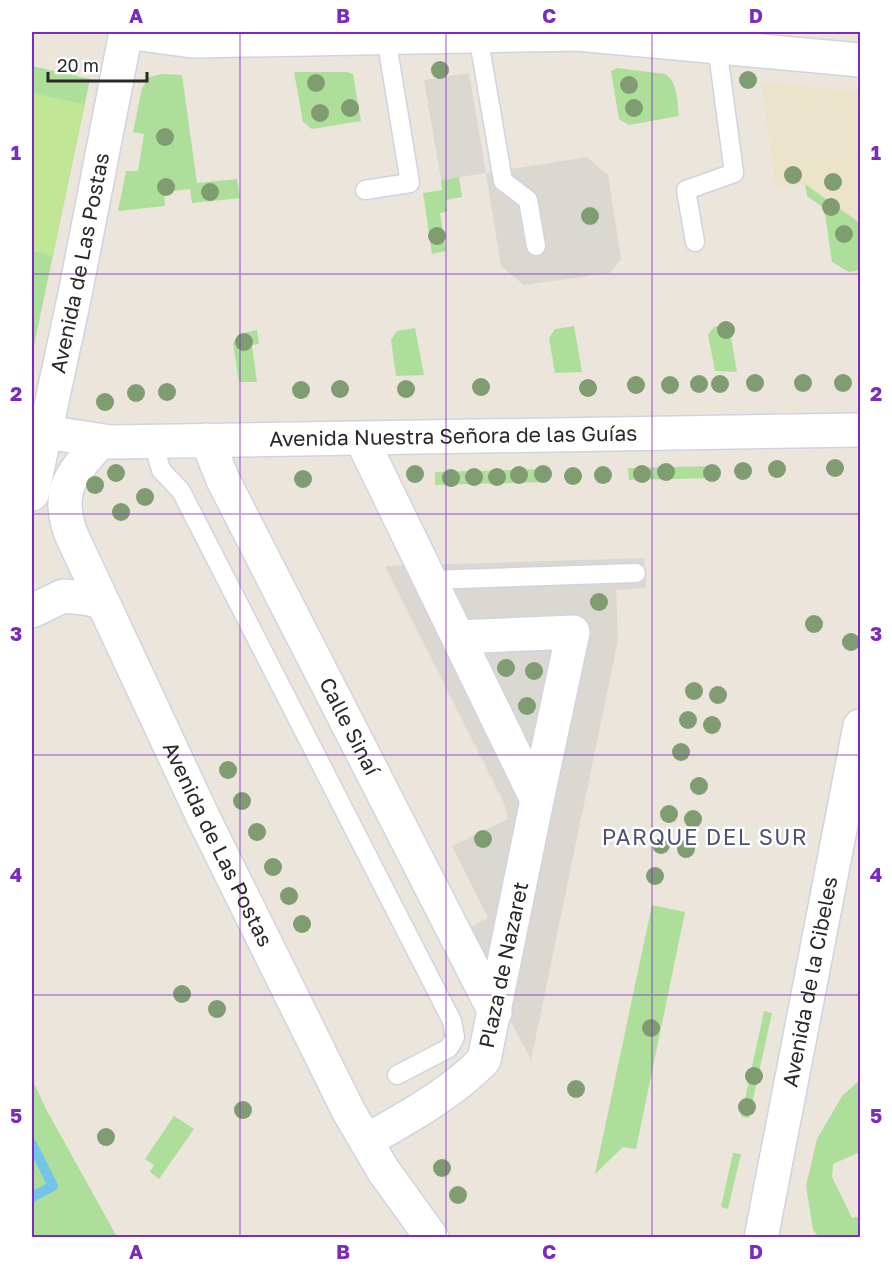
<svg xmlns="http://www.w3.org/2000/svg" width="892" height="1269" font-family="'Golos Text',sans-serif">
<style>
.education{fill:#ece3cb}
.green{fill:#aedf9a}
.pitch{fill:#c0e696}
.plaza{fill:#dbd8d2}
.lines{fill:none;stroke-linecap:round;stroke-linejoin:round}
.stream{stroke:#73c4e9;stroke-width:10}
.lane-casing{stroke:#d1d3e1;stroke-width:21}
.street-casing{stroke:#d1d3e1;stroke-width:36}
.lane{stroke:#fff;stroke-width:18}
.street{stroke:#fff;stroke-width:33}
.tree{fill:#809d72}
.grid{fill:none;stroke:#7b2cbf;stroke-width:1.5;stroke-opacity:0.55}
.labels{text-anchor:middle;stroke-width:5;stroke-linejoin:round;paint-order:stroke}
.street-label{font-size:21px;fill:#292929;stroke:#fff}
.neighbourhood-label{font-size:22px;letter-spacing:1.5px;fill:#4c5277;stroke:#fff}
.neatline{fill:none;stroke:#7b2cbf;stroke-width:2}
.grid-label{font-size:20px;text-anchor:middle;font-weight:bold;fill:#7b2cbf}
</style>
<rect width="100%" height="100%" fill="#ebe5db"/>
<path class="education" d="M761 82 860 92V223L806 184 776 188Z"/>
<g class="green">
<path d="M32 66 90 79 32 355Z"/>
<path d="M617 68 665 74C678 81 677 103 679 116L629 125 619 119 611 71Z"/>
<path d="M294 72H347L353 74 361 121 312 129 303 122Z"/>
<path d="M163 74 182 75 197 183 237 179 240 198 192 203 190 189 164 192 165 206 118 211 126 171H138L144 134 133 132 142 88 149 77Z"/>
<path d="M459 177 462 197 446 200 447 212 440 213 446 251 432 254 423 193 442 190 441 180Z"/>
<path d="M805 184 860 223V270L849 272 832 262 824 208 807 196Z"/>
<path d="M729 325 737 372 715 371 708 335 714 327Z"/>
<path d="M574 326 582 372 555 373 549 338 555 329Z"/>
<path d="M415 328 424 375 396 376 391 340 397 331Z"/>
<path d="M257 330 259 344 252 345 257 382H239L233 343 239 334Z"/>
<path d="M717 466 718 478 629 480 628 468Z"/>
<path d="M546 469V482L435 485V472Z"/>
<path d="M652 905 685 912 636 1149 623 1147 595 1174Z"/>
<path d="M764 1011 772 1013 749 1118 741 1117Z"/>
<path d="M32 1079 46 1109 117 1237H32Z"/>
<path d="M860 1080V1152L833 1164 832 1177 852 1218 860 1216V1237H819L813 1230 806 1186 817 1139 842 1096Z"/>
<path d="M174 1116 194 1129 159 1179 150 1172 154 1165 145 1159Z"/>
<path d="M733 1153 741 1154 728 1209 721 1207Z"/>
</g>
<path class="pitch" d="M32 93 84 104 53 256 32 251Z"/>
<g class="plaza">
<path d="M469 73 486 173 587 157 608 175 621 259 610 273 524 285 501 266 486 173 441 180 424 80Z"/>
<path d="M644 558 646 588 616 590 618 640 531 1060 463 931 488 918 452 846 508 819 504 803 385 566Z"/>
</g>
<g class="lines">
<path class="stream" d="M32 1144 53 1186 32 1197"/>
<g class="lane-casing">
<g id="lane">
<path d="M478 35 503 181 528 200 536 246"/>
<path d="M365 190 410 183 386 37"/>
<path d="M695 242 686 190 734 173 717 46"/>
<path d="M166 441 157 456 161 470 181 491 452 1021 455 1037 449 1048 397 1075"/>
<path d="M430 580 636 573"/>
</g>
</g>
<g class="street-casing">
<g id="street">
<path d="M126 32 192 41 577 34 860 60"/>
<path id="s1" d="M46 432 110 442 860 430"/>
<path d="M361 438 537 800 484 1060C451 1094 406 1118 366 1141"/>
<path id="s2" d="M207 440 223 480 495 1012"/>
<path id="s3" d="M100 442C72 474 55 489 71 534L204 819 349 1112 383 1170 432 1238"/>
<path id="s4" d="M32 494 75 294 126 32"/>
<path d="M32 611 63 596 84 598 102 602"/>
<path d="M458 637 573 632 537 800"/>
<path id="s5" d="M761 1238 860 726"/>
</g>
</g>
<use href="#lane" class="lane"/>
<use href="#street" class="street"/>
</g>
<g class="tree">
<circle cx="440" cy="70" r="9"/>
<circle cx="748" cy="80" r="9"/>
<circle cx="316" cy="83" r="9"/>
<circle cx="629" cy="85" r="9"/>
<circle cx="350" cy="108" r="9"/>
<circle cx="634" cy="108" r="9"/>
<circle cx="320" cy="113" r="9"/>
<circle cx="165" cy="137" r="9"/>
<circle cx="793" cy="175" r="9"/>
<circle cx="833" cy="182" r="9"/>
<circle cx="166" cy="187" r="9"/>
<circle cx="210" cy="192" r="9"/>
<circle cx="831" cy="207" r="9"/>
<circle cx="590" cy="216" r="9"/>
<circle cx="844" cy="234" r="9"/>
<circle cx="437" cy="236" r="9"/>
<circle cx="726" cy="330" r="9"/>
<circle cx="244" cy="342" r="9"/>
<circle cx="755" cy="383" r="9"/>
<circle cx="803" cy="383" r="9"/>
<circle cx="843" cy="383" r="9"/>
<circle cx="699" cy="384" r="9"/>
<circle cx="720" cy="384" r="9"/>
<circle cx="636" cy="385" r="9"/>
<circle cx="670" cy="385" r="9"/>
<circle cx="481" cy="387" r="9"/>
<circle cx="588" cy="388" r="9"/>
<circle cx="340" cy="389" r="9"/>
<circle cx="406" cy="389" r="9"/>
<circle cx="301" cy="390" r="9"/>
<circle cx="167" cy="392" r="9"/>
<circle cx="136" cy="393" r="9"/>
<circle cx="105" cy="402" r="9"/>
<circle cx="835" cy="468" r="9"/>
<circle cx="777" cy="469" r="9"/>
<circle cx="743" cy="471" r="9"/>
<circle cx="666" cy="472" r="9"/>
<circle cx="116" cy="473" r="9"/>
<circle cx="712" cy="473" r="9"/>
<circle cx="415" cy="474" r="9"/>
<circle cx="543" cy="474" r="9"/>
<circle cx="642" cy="474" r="9"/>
<circle cx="519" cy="475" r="9"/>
<circle cx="603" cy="475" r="9"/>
<circle cx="573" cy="476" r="9"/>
<circle cx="474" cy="477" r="9"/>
<circle cx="497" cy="477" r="9"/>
<circle cx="451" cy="478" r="9"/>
<circle cx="303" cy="479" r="9"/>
<circle cx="95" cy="485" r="9"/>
<circle cx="145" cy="497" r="9"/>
<circle cx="121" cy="512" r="9"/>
<circle cx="599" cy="602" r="9"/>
<circle cx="814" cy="624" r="9"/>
<circle cx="851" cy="642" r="9"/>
<circle cx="506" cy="668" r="9"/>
<circle cx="534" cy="671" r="9"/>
<circle cx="694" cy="691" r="9"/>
<circle cx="718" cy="695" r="9"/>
<circle cx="527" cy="706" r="9"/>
<circle cx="688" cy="720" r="9"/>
<circle cx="712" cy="725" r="9"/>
<circle cx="681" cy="752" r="9"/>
<circle cx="228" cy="770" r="9"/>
<circle cx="699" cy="786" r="9"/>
<circle cx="242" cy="801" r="9"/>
<circle cx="669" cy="814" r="9"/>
<circle cx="693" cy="819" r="9"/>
<circle cx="257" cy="832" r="9"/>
<circle cx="483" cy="839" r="9"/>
<circle cx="661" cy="845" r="9"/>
<circle cx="686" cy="849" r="9"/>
<circle cx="273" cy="867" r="9"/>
<circle cx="655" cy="876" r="9"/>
<circle cx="289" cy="896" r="9"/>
<circle cx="302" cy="924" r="9"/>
<circle cx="182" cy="994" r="9"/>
<circle cx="217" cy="1009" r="9"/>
<circle cx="651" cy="1028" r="9"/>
<circle cx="754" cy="1076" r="9"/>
<circle cx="576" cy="1089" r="9"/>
<circle cx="747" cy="1107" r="9"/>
<circle cx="243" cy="1110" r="9"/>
<circle cx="106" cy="1137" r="9"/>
<circle cx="442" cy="1168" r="9"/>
<circle cx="458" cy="1195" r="9"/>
</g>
<path class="grid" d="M240 32V1238M446 32V1238M652 32V1238M32 274H860M32 514H860M32 755H860M32 995H860"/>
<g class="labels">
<g class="street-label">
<text dy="7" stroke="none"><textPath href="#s4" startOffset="236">Avenida de Las Postas</textPath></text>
<text dy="7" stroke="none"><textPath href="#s1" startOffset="408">Avenida Nuestra Señora de las Guías</textPath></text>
<text dy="7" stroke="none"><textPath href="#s2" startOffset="320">Calle Sinaí</textPath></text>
<text dy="7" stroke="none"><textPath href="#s3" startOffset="447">Avenida de Las Postas</textPath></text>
<text transform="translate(504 965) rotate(-78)" y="7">Plaza de Nazaret</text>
<text dy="7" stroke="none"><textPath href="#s5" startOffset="261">Avenida de la Cibeles</textPath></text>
</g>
<g class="neighbourhood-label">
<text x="705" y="845">PARQUE DEL SUR</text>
</g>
</g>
<rect width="892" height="1269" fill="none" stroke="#ffffff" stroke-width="66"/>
<path d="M48 72v9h99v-9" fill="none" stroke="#292929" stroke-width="3"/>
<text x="57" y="72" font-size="18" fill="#292929" stroke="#ffffff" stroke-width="4.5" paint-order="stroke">20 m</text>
<rect x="33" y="33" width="826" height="1203" class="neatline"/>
<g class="grid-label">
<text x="136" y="23">A</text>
<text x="343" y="23">B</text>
<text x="549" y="23">C</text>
<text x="756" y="23">D</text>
<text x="16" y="160">1</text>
<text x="876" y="160">1</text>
<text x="16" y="401">2</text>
<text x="876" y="401">2</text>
<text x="16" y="641">3</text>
<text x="876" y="641">3</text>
<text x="16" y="882">4</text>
<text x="876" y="882">4</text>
<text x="16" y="1123">5</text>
<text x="876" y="1123">5</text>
<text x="136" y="1259">A</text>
<text x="343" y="1259">B</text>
<text x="549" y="1259">C</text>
<text x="756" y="1259">D</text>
</g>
</svg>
